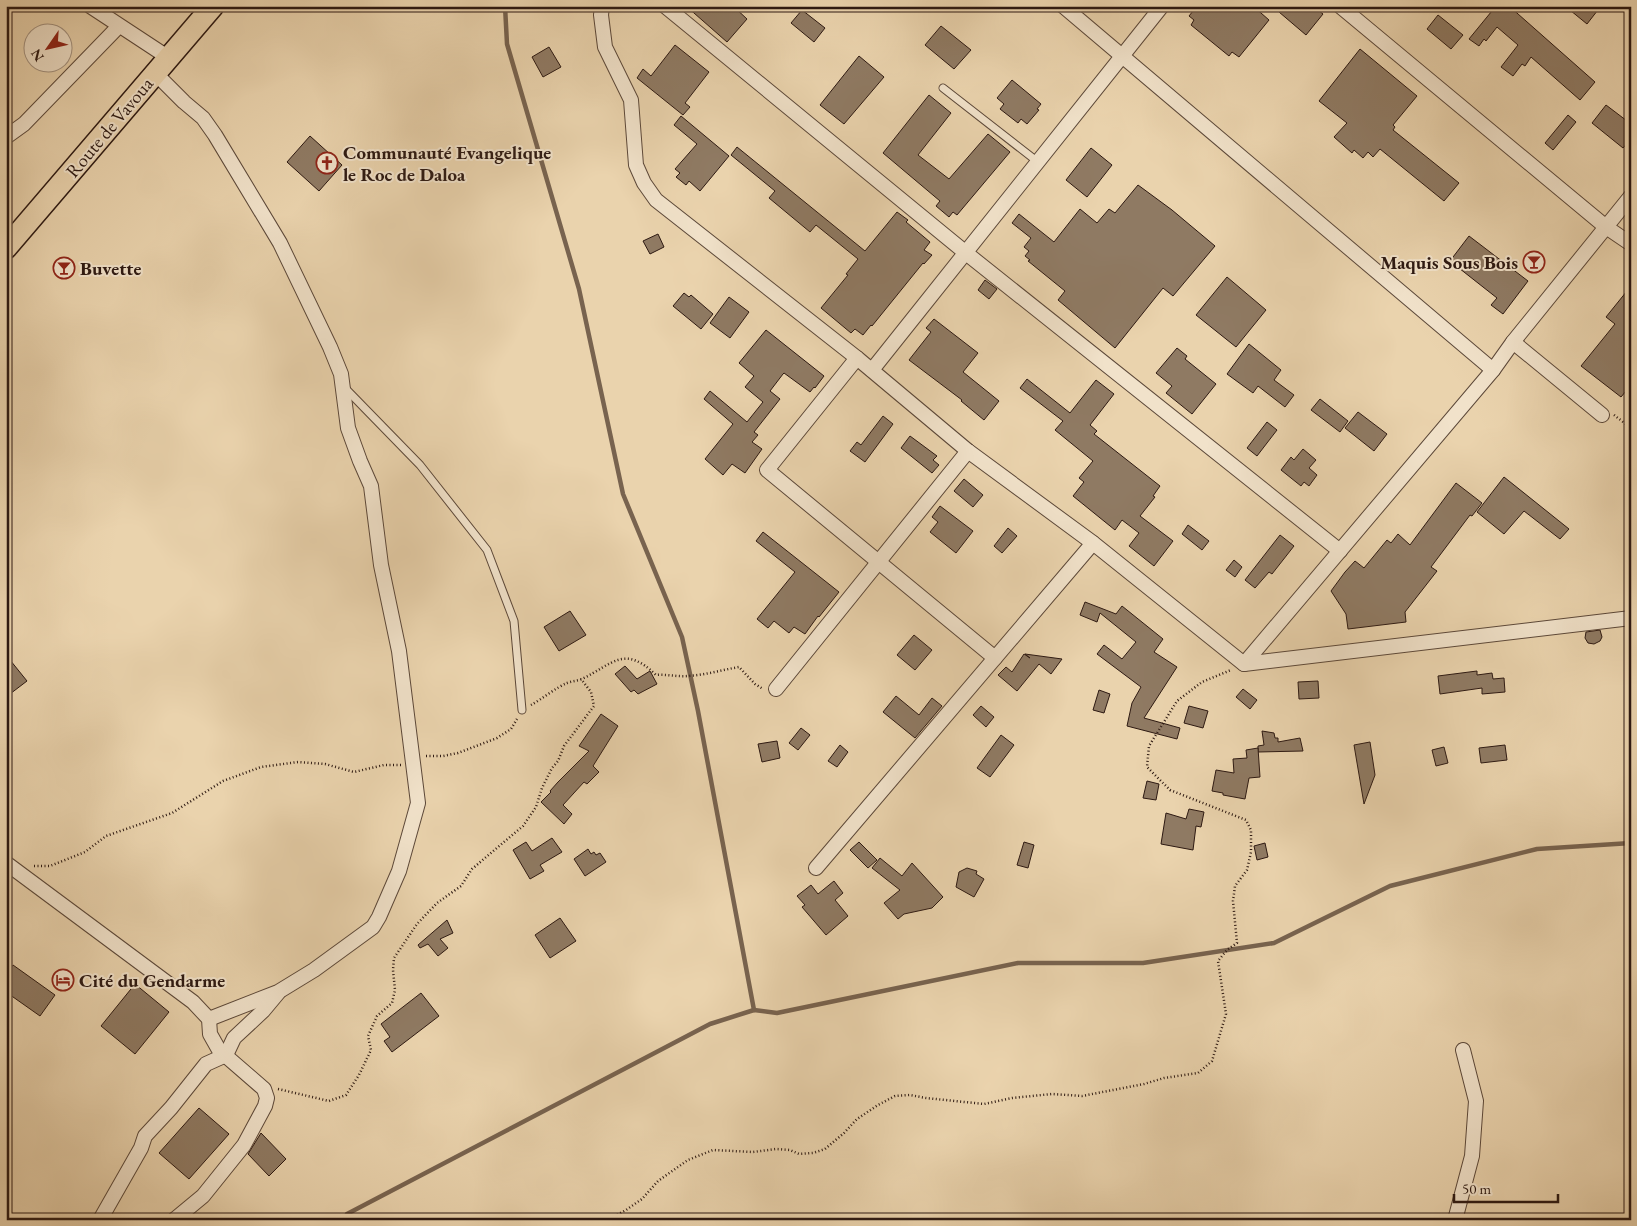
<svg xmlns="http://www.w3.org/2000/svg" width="1637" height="1226" font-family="'EB Garamond',serif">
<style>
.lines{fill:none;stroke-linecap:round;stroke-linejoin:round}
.stream{stroke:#78634f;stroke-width:4.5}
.building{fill:#8f7a63;stroke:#2d1912}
.service-casing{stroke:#5c4839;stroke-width:9}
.minor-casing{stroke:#5c4839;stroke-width:16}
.primary-casing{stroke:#2d1912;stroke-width:24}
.path{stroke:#2d1912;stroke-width:2.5;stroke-dasharray:1 2.5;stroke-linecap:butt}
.service{stroke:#f1e2ca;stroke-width:7}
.minor{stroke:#f1e2ca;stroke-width:14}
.primary{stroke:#ead3ad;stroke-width:21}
.labels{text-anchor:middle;stroke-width:4;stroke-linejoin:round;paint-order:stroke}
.street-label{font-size:19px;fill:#2d1912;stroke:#f1e2ca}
.poi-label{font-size:19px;font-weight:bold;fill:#2d1912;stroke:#f1e2ca;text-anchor:start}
</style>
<rect width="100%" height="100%" fill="#ead3ad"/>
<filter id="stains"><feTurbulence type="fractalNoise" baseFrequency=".004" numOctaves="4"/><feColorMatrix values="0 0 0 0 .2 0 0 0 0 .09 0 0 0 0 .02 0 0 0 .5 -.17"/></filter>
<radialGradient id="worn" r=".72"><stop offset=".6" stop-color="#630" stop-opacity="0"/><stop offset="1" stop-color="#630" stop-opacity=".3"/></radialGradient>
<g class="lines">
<g class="stream">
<path d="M505 6 507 44 579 289 623 494 682 637 698 711 754 1010"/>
<path d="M347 1214 710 1024 754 1010 777 1013 1018 963H1143L1274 943 1390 886 1537 849 1631 843"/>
</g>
</g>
<g class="building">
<path d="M686 6H733L747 19 727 42Z"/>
<path d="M1197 6H1253L1269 20 1239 57 1232 52 1229 56 1191 25 1194 20 1189 16Z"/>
<path d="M1284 6H1313L1323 14 1306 35 1279 12Z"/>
<path d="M1496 6H1509L1595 82 1580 100 1531 57 1525 66 1522 64 1513 76 1501 67 1518 45 1497 27 1486 41 1484 39 1479 46 1469 39Z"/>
<path d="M1565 6H1601L1587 24Z"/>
<path d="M802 10 825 28 814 42 791 23Z"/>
<path d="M1438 15 1463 35 1451 49 1427 29Z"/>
<path d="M941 26 971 50 954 69 925 45Z"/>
<path d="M675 45 709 72 685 103 690 107 683 115 637 78 643 69 651 76Z"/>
<path d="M549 47 561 67 543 77 532 57Z"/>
<path d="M1360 49 1417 96 1393 125 1395 127 1393 130 1459 183 1444 201 1380 149 1373 157 1368 152 1363 158 1354 150 1352 153 1334 137 1347 123 1319 101Z"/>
<path d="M859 56 884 77 844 124 820 105Z"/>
<path d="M1012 80 1041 104 1037 109 1039 110 1027 124 1021 119 1018 123 1000 109 1004 104 997 98Z"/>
<path d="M929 95 951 113 918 155 949 179 988 134 1010 152 957 215 953 212 949 217 936 206 940 201 883 153Z"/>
<path d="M1606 105 1631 124V139L1623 148 1592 123Z"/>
<path d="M1568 115 1576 122 1553 150 1545 143Z"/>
<path d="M681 116 729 156 700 191 689 181 686 185 676 177 680 173 675 169 697 144 674 125Z"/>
<path d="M310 136 342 165 319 191 287 162Z"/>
<path d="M737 147 865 251 897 212 908 220 906 222 930 242 924 250 932 255 924 264 923 263 872 326 871 325 863 335 855 329 851 333 821 308 848 275 846 274 858 259 816 225 810 232 769 198 775 191 731 155Z"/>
<path d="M1091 148 1112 165 1087 197 1066 180Z"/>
<path d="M1138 185 1172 210 1215 246 1173 296 1163 288 1115 348 1058 300 1065 291 1028 261 1030 260 1025 256 1029 251 1024 247 1031 238 1012 223 1019 214 1054 242 1080 209 1097 223 1109 209 1115 213Z"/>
<path d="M658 234 664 247 650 254 643 241Z"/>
<path d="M1469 236 1528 281 1503 314 1491 305 1497 298 1450 261Z"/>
<path d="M1227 277 1266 310 1236 347 1196 315Z"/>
<path d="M985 280 997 289 989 299 978 290Z"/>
<path d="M1631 286V385L1621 397 1581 366 1615 324 1606 317Z"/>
<path d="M684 293 689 297 691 295 713 314 701 329 673 306Z"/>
<path d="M729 297 749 312 730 338 710 323Z"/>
<path d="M934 319 978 353 963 372 999 401 984 420 961 401 962 400 909 360 931 332 926 328Z"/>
<path d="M766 330 824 376 815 388 814 387 810 392 784 373 783 374 770 391 780 399 754 432 758 435 752 442 762 449 745 473 732 464 723 475 705 459 733 424 704 399 710 391 747 422 763 402 745 387 754 376 739 363Z"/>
<path d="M1249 344 1281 370 1274 380 1294 395 1285 407 1258 386 1253 393 1227 374Z"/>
<path d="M1177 348 1187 356 1185 359 1216 384 1192 414 1166 393 1172 386 1156 373Z"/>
<path d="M1027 379 1070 413 1096 380 1114 394 1090 425 1097 431 1094 434 1160 486 1153 496 1155 497 1140 516 1173 541 1154 566 1129 546 1139 533 1122 520 1115 530 1073 496 1084 482 1079 478 1093 461 1055 430 1063 421 1020 388Z"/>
<path d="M1320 399 1348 421 1340 432 1311 410Z"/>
<path d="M1358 412 1387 434 1374 451 1345 428Z"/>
<path d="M883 416 893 424 865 462 850 451 857 442 861 445Z"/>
<path d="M1267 422 1277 430 1257 456 1247 448Z"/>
<path d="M910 436 937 456 933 460 939 465 932 473 901 448Z"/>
<path d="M1303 449 1316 460 1309 468 1317 475 1309 486 1304 482 1301 486 1281 470 1291 457 1294 460Z"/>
<path d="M1504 477 1569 529 1560 539 1524 511 1504 534 1477 512Z"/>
<path d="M964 479 983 495 973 507 954 491Z"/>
<path d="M1456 483 1482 503 1472 516 1470 515 1431 567 1437 571 1405 612 1406 622 1348 629 1346 614 1331 591 1345 572 1355 561 1364 568 1387 540 1391 543 1398 534 1410 545Z"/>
<path d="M940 506 973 531 956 553 930 532 938 522 932 517Z"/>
<path d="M1188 525 1209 541 1202 550 1182 534Z"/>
<path d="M1008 528 1017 536 1002 553 994 546Z"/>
<path d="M763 532 839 592 819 617 818 616 805 634 794 627 789 633 774 621 768 628 757 619 795 572 756 541Z"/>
<path d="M1280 535 1294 546 1272 574 1269 572 1255 588 1245 580Z"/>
<path d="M1234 560 1242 567 1235 577 1226 570Z"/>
<path d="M1085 602 1116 614 1122 606 1163 639 1154 652 1177 667 1144 718 1180 728 1177 739 1127 726 1132 703 1141 687 1097 654 1104 645 1122 659 1136 642 1100 613 1097 622 1080 615Z"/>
<path d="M570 611 586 635 559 651 544 627Z"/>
<path d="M1600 630 1602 637 1600 641 1594 644 1588 643 1585 638 1586 632Z"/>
<path d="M914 635 932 650 915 670 897 655Z"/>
<path d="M1024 654 1030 658 1025 654 1062 659 1051 674 1039 664 1017 691 998 675 1006 667 1012 672Z"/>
<path d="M6 655 27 681 6 697Z"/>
<path d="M625 666 637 679 650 671 657 684 638 694 634 690 631 692 615 674Z"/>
<path d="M1477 671V675L1492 673 1493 679 1504 678 1505 692 1482 694V688L1440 694 1438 676Z"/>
<path d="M1318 681 1319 698 1299 699 1298 682Z"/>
<path d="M1243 689 1257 700 1250 709 1236 697Z"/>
<path d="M1099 690 1110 694 1104 713 1093 710Z"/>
<path d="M896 696 919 715 932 698 942 706 915 738 883 712Z"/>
<path d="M981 706 994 717 986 727 973 715Z"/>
<path d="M1189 706 1208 711 1203 728 1184 723Z"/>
<path d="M601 714 618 726 593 766 599 772 587 784 584 782 563 805 572 814 564 824 541 802 551 792 550 791 558 782 589 751 579 746Z"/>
<path d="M801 728 810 735 798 750 789 743Z"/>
<path d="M1262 731 1274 733 1275 738H1278V742L1300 738 1303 751 1258 752V746L1264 745Z"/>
<path d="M1001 735 1014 745 990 777 977 768Z"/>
<path d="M777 741 780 758 762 762 758 744Z"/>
<path d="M1370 742 1375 775 1364 804 1354 745Z"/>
<path d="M840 745 848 752 837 767 828 761Z"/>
<path d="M1505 745 1507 760 1481 763 1479 748Z"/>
<path d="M1444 747 1448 763 1436 766 1432 750Z"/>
<path d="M1258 748 1260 777 1249 778 1245 799 1223 795V793L1212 791 1216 770 1234 773 1233 759 1247 758 1246 750Z"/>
<path d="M1147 781 1159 784 1156 800 1143 798Z"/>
<path d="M1189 809 1204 812 1201 827 1196 826 1193 850 1161 844 1166 813 1186 819Z"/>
<path d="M552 838 562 852 540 865 544 871 530 879 513 850 526 842 532 851Z"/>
<path d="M859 842 877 860 868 868 850 850Z"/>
<path d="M1024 842 1034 845 1028 868 1017 865Z"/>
<path d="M1265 843 1268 857 1257 860 1254 846Z"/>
<path d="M588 849 591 854 594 852 596 855 600 853 606 862 585 876 574 859Z"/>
<path d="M880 858 902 876 912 863 943 897 932 908 904 914 898 919 884 903 900 890 872 868Z"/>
<path d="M967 868 977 871 976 874 984 879 974 897 956 887 959 872Z"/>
<path d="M834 881 843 893 835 900 848 916 826 935 802 907 805 905 797 896 811 885 818 894Z"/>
<path d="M560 918 576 941 550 958 535 935Z"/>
<path d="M447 920 453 933 440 939 448 948 438 956 428 944 420 948 418 945Z"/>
<path d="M13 965 55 995 40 1016 6 992V975Z"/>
<path d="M135 984 169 1012 135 1054 101 1026Z"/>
<path d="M421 993 439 1016 392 1052 384 1041 390 1037 381 1024Z"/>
<path d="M199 1108 229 1134 189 1179 159 1153Z"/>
<path d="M261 1133 286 1159 269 1176 248 1154Z"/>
</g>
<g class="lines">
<g class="service-casing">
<g id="service">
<path d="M943 88 1038 162"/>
<path d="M344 387 420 465 487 550 514 621 522 710"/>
</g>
</g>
<g class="minor-casing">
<g id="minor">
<path d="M90 6 169 58"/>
<path d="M602 6 601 15 605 47 631 100 636 165 644 183 656 200 857 358 968 451 1093 543 1244 664 1631 618"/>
<path d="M665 6 966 253 1340 551"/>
<path d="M1063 6 1493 370"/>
<path d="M1340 6 1606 227 1631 244"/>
<path d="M155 73 184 102 203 118 215 135 280 243 330 347 341 374 348 428 360 461 371 486 381 565 399 651 418 803 399 871 379 917 373 927 314 970 278 992 209 1019"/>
<path d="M6 137 24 124 119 26"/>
<path d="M1513 342 1602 415"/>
<path d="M857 358 767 470 995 658"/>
<path d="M872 370 1162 6"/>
<path d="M1244 664 1493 370 1513 342 1631 196"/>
<path d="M776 689 968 451"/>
<path d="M6 863 193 1002 209 1019 210 1034 219 1050 264 1089 267 1098 265 1106 244 1145 203 1196 174 1220"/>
<path d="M816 868 1093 543"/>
<path d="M100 1220 141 1148 145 1136 171 1108 206 1064 226 1055 234 1038 263 1011 278 993"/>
<path d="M1455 1220 1472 1156 1476 1101 1463 1050"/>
</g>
</g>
<g class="primary-casing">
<path id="primary" d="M6 248 213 6"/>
</g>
<g class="path">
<path d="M1614 415 1631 428"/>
<path d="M531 705C542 699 557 687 567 683 572 681 577 681 582 679 613 664 624 644 656 675 667 674 677 677 688 676 705 675 722 670 739 667L755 684 763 689"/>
<path d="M426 756H443L458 753 497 738 511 729 517 719"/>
<path d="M34 866H50L85 852 106 836 172 813 223 781 261 767 298 762 325 764 354 772 384 765H401"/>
<path d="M278 1089 329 1101 346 1095 359 1075 371 1050 368 1036 377 1016 392 1003 395 990 393 970 394 958 417 924 437 903 461 886 472 869 523 826 536 807 542 788 552 768 558 761 564 746 594 706 591 692 581 679"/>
<path d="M608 1220 626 1210 642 1199 658 1181 688 1160 713 1150 753 1152 776 1149 790 1150 799 1154 813 1153 825 1149 844 1133 857 1119 878 1105 895 1096 910 1095 926 1098 984 1104 1012 1098 1052 1094 1082 1096 1144 1084 1164 1078 1198 1073 1212 1061 1226 1014 1218 961 1227 950 1237 943 1233 901 1235 886 1247 870 1251 852V830L1246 820 1170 790 1147 767 1149 746 1177 701 1202 682 1231 670"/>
</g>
<use href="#service" class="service"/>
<use href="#minor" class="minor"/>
<use href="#primary" class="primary"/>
</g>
<defs>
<g id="church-ring" transform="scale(1.125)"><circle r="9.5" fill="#f1e2ca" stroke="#8f2418" stroke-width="1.5"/><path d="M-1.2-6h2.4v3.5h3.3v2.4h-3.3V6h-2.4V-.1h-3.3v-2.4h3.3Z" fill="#8f2418"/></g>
<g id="bar-ring" transform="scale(1.125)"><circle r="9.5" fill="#f1e2ca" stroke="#8f2418" stroke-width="1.5"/><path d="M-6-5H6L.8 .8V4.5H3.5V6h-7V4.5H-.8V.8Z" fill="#8f2418"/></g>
<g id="hotel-ring" transform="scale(1.125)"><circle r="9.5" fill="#f1e2ca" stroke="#8f2418" stroke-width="1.5"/><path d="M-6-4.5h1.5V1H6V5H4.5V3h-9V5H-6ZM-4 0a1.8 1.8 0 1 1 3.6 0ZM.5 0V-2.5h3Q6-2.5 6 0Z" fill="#8f2418"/></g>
</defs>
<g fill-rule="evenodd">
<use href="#church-ring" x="327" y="163"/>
<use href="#bar-ring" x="1534" y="262"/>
<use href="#bar-ring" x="64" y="268"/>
<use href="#hotel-ring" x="63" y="980"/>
</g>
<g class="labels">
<g class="street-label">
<text transform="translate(109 127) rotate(-50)" y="7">Route de Vavoua</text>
</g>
<g class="poi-label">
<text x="343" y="159">Communauté Evangelique<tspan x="343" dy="22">le Roc de Daloa</tspan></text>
<text x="1518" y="269" text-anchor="end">Maquis Sous Bois</text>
<text x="80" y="275">Buvette</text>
<text x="79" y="987">Cité du Gendarme</text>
</g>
</g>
<rect width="1637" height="1226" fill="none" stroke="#ead3ad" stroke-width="25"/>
<rect x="8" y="8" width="1622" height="1211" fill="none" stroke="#2d1912" stroke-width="2.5"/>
<rect x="12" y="12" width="1612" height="1201" fill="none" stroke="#2d1912"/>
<g transform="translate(48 48) rotate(236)"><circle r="24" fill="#f1e2ca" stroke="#a39280"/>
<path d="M0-4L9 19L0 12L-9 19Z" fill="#8f2418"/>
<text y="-8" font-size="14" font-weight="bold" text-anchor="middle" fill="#2d1912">N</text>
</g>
<path d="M1454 1194v8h104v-8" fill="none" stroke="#2d1912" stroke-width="2.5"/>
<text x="1462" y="1194" font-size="15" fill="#2d1912" stroke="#f1e2ca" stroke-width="4" paint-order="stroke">50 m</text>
<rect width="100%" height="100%" filter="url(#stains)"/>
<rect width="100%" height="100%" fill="url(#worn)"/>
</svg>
